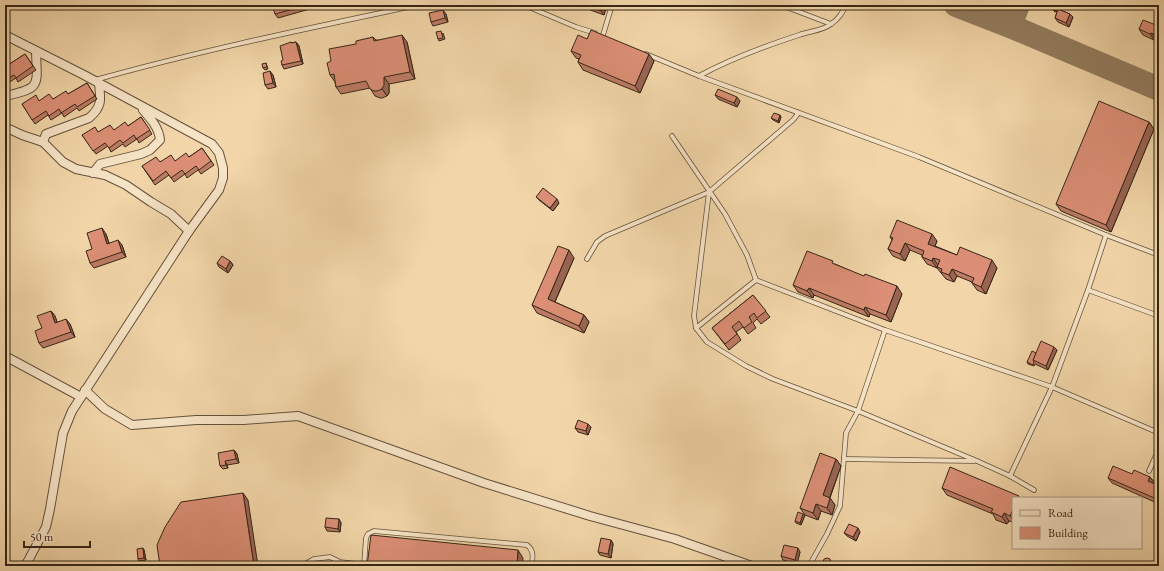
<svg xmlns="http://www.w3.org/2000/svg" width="1164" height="571" font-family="'EB Garamond',serif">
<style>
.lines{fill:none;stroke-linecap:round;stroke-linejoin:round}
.taxiway{stroke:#947e60;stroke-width:24}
.lane-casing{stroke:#64523b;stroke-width:5.5}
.street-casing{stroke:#64523b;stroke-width:10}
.lane{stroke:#f7e4c7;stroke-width:4}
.street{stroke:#f7e4c7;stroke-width:8}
.wall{fill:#bd7b65;stroke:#352616}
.shaded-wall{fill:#9a6453;stroke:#352616}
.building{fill:#dc8f76;stroke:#352616}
</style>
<rect width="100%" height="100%" fill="#f2d6a9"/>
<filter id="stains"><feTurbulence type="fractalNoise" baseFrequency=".005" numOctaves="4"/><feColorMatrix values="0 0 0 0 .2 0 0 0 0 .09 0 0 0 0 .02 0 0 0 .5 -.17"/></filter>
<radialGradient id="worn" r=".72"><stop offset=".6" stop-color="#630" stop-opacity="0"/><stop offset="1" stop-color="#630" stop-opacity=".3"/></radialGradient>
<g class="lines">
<g class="taxiway">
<path d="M956 5 1010 26 1159 89"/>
<path d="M1012 23 1010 26 1018 5"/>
</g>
<g class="lane-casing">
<g id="lane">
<path d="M524 5 576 27 595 33"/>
<path d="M781 5 831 24"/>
<path d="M603 35 612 5"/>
<path d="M646 54 699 76 919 157 1106 235 1159 255"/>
<path d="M699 76C730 59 765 46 799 35 810 31 822 31 831 24 839 19 842 13 846 5"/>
<path d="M95 80C202 50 310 28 418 5"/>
<path d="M672 136 725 214 747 255 756 280 885 330 1052 387 1159 433"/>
<path d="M709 192 694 316 696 328 707 342 746 366 773 379 858 411 977 461 1010 476 1034 490"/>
<path d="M587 259 597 242 605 236 709 192 793 120 797 115V112"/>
<path d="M1088 290 1159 316"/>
<path d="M696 328 756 280"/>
<path d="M844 459 974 461"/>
<path d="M1149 471 1159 449"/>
<path d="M1010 476 1052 387 1088 290 1106 235"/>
<path d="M305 566 307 563 314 559 330 557 340 562 364 565"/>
<path d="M364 566 366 538 368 534 374 531 527 545C535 551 532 558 532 566"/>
<path d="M809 566 827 534 840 506 846 433 858 411 885 330"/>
</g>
</g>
<g class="street-casing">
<g id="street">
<path d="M5 35 84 75 212 144 219 153 223 168V178L219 190 189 231 72 411 63 433 50 509 46 527 28 561 24 566"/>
<path d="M5 96C42 88 37 86 36 51"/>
<path d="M5 127 22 135 43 142 63 162 76 169 105 175 126 185 151 202 171 214 189 231"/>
<path d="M43 142 46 134 89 118C102 107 101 100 99 84"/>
<path d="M93 173 100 164 141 154 150 150 160 140C159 128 151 119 143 110"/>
<path d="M5 356 81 397"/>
<path d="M85 390 105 409 132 425 196 420H244L298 416 484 483 590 516 675 539 752 566"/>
</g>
</g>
<use href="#lane" class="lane"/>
<use href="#street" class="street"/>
</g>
<g class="wall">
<path d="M286 5H316L317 7 278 18 275 14Z"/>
<path d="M583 5H607L604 15 585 8Z"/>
<path d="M819 5H834L832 10Z"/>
<path d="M1055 5H1062L1060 10 1070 14 1073 17 1069 27 1058 22 1055 18 1057 12H1055L1053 10Z"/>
<path d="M446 14 448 22 433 26 431 22Z"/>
<path d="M1156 25 1159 26V40L1155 38 1154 40 1143 35 1139 29Z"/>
<path d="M443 33 445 39 439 41 438 39Z"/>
<path d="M373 37 376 40 407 42 415 79 389 84V93L387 96 382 98H380L375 96 370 88 341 94 336 87 335 82 330 75 356 44Z"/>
<path d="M587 39 654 61 640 93 583 70 578 62 579 59 576 58 571 51Z"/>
<path d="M291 42 292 43 296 42 299 46 303 64 284 69 282 65Z"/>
<path d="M25 54 36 70 18 82 16 78 5 85V61L8 65Z"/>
<path d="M266 63 268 69 265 70 263 68Z"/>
<path d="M273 75 276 87 268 89 265 85Z"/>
<path d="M87 83 97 99 79 111 77 108 64 117 62 113 51 120 48 115 35 124 22 104 39 101 53 99 68 94Z"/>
<path d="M715 95 740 101 737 107 718 99Z"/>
<path d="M141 117 152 134 139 143 137 139 125 147 123 144 111 152 108 146 96 154 82 135 114 130 128 126Z"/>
<path d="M781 117 779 123 773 120 771 118Z"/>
<path d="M1149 122 1154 129 1111 232 1061 211 1056 204Z"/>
<path d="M202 148 214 165 201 174 198 170 187 178 185 174 174 182 169 175 155 185 142 166 160 162 175 161 189 157Z"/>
<path d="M536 197 559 203 553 211 539 200Z"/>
<path d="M106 234 109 243 122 245 126 257 94 268 90 263 92 249Z"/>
<path d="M890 237 937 241 935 246 957 255 997 268 986 294 977 290 972 283V282L957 276 954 282 946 279 937 268 927 264 922 257V255L910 250 905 261 893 256 888 249 892 240Z"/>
<path d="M574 258 555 302 584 315 589 322 584 333 537 313 532 305Z"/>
<path d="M230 261 233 265 228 273 219 267 217 263Z"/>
<path d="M835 264 902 294 891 322 870 314 869 317 814 295 813 298 798 292 793 285Z"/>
<path d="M5 290 8 299 5 300Z"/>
<path d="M753 295 770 317 761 324 757 319 753 323 756 328 748 334 743 327 736 332 741 340 729 350 712 328Z"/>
<path d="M51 311 55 316 57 322 70 324 75 337 43 348 39 343 42 328Z"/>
<path d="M1057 350 1048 370 1035 364 1034 366 1028 364 1027 362 1036 353Z"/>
<path d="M591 427 588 435 578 432 575 428Z"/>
<path d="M234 450 237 454 239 463 227 465 228 468 223 469 220 466Z"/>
<path d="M836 459 841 466 830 498 835 505 832 515 821 511 818 520 805 515 800 508Z"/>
<path d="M1132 474 1150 477 1154 482V483L1159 486V504L1112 483 1108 478Z"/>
<path d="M942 488 1013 498V522L1009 521 1007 524 996 520 993 514 947 495Z"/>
<path d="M805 515 801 525 796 523 795 521Z"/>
<path d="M339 519 341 523 340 532 327 531 325 527Z"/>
<path d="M860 532 856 541 847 536 844 533Z"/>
<path d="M611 540 613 544 611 558 600 555 598 552Z"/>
<path d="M143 548 144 550 146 560 139 561 138 559Z"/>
<path d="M800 552 797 564 783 560 781 556Z"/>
</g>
<g class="shaded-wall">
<path d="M604 5H607L604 15 601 11Z"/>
<path d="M828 5H834L832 10Z"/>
<path d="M1060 5H1062L1058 13 1057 11Z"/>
<path d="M443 10 446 14 448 22 445 18Z"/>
<path d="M1070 14 1073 17 1069 27 1066 23Z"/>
<path d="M1151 33 1155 38 1154 40 1150 34Z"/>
<path d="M402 35 407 42 415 79 410 72Z"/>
<path d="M296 42 299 46 303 64 301 61Z"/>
<path d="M649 54 654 61 640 93 635 86Z"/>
<path d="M270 71 273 75 276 87 273 83Z"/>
<path d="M384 77 389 84V93L387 96 382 89Z"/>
<path d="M737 97 740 101 737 107 734 103Z"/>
<path d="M780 115 781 117 779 123 778 121Z"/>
<path d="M1149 122 1154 129 1111 232 1106 225Z"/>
<path d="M557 199 559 203 553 211 550 208Z"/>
<path d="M102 228 106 234 111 249 107 244Z"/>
<path d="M932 234 937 241 933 251 928 244Z"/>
<path d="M118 240 122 245 126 257 122 252Z"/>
<path d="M905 243 910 250 905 261 900 254Z"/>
<path d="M569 250 574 258 553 306 548 299Z"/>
<path d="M933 258 938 265 937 268 932 261Z"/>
<path d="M992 260 997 268 986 294 981 287Z"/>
<path d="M230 261 233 265 228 273 226 269Z"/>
<path d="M952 269 957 276 954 282 949 275Z"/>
<path d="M897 286 902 294 891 322 886 315Z"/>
<path d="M809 288 814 295 813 298 807 291Z"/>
<path d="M5 290 8 299 5 295Z"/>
<path d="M865 307 870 314 869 317 864 310Z"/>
<path d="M51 311 55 316 59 328 55 323Z"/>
<path d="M584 315 589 322 584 333 579 326Z"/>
<path d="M66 319 70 324 75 337 71 332Z"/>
<path d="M1054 347 1057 350 1048 370 1046 366Z"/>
<path d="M588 424 591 427 588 435 586 431Z"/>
<path d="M234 450 237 454 239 463 236 459Z"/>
<path d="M836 459 841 466 828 502 823 495Z"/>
<path d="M225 461 227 465 228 468 226 465Z"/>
<path d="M1150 477 1154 482 1152 487 1148 481Z"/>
<path d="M243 493 248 500 258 566H254Z"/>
<path d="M830 498 835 505 832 515 827 508Z"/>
<path d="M816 504 821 511 818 520 813 513Z"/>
<path d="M1013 509V520L1010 516Z"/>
<path d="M1004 513 1009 521 1007 524 1002 517Z"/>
<path d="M803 514 805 515 801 525 800 523Z"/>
<path d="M339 519 341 523 340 532 338 529Z"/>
<path d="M858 528 860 532 856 541 853 537Z"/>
<path d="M611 540 613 544 611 558 608 554Z"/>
<path d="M143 548 144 550 146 560 144 558Z"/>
<path d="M798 548 800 552 797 564 795 560Z"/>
<path d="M518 550 523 558 522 566H517Z"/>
</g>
<g class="building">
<path d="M286 5H308L275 14 273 8Z"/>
<path d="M585 5H604L601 11Z"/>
<path d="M1055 5H1060L1057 11 1053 10Z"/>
<path d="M1058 9 1070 14 1066 23 1055 18Z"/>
<path d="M443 10 445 18 431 22 429 13Z"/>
<path d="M1143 20 1156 25V24L1159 26V36L1151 33 1150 34 1139 29Z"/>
<path d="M591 30 649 54 635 86 578 62 581 55 571 51 578 35 587 39Z"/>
<path d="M441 31 443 38 438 39 436 32Z"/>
<path d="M402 35 410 72 384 77V85L382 89 377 91H374L370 89 366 81 336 87 334 74 330 75 327 63 331 61 329 49 356 44V41L373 37 374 41Z"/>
<path d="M291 42V43L296 42 301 61 282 65 281 61 283 60 280 46Z"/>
<path d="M25 54 33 66 16 78 14 75 5 80V61L8 65Z"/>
<path d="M266 63 267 67 263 68 262 64Z"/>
<path d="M270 71 273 83 265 85 263 73Z"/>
<path d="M87 83 95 96 77 107 75 104 61 113 59 109 49 116 46 111 32 120 22 104 36 95 39 101 49 94 53 99 66 91 68 94Z"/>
<path d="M718 89 737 97 734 103 715 95Z"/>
<path d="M1099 101 1149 122 1106 225 1056 204Z"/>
<path d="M774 113 780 115 778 121 771 118Z"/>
<path d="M141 117 150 130 136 139 134 135 123 143 120 140 109 148 105 143 93 151 82 135 95 127 98 132 110 125 114 130 125 122 128 126Z"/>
<path d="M202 148 211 161 199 170 196 166 185 174 182 170 171 178 166 171 153 181 142 166 156 157 160 162 171 155 175 161 186 153 189 157Z"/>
<path d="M543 188 557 199 550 208 536 197Z"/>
<path d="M897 220 932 234 928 244 957 255 960 247 992 260 981 287 972 283 974 278 952 269 949 275 941 272 942 269 937 267 940 260 933 258 932 261 922 257 924 251 905 243 900 254 888 249 893 238 890 237Z"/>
<path d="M102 228 107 244 118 240 122 252 90 263 86 251 92 249 87 233Z"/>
<path d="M558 246 569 250 548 299 584 315 579 326 532 305Z"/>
<path d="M807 251 833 261 832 263 864 276 865 274 897 286 886 315 865 307 864 310 809 288 807 291 793 285Z"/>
<path d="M222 256 230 261 226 269 217 263Z"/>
<path d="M753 295 766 311 757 318 754 313 749 317 752 322 744 328 739 321 732 327 737 334 725 344 712 328Z"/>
<path d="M51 311 55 323 66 319 71 332 39 343 35 331 42 328 37 316Z"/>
<path d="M1041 341 1054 347 1046 366 1033 360Z"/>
<path d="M1032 351 1036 353 1033 360 1034 362 1033 365 1027 362Z"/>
<path d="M578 420 588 424 586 431 575 428Z"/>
<path d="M234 450 236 459 225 461 226 465 220 466 218 453Z"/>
<path d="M820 453 836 459 823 495 830 498 827 508 816 504 813 513 800 508Z"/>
<path d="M1113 466 1132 474 1134 470 1150 477 1148 481 1159 486V500L1108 478Z"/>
<path d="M950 467 1019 496 1018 498H1013V509L1010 516 1004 513 1002 517 991 512 993 509 942 488Z"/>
<path d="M243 493 254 566H160L157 545 165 527 181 502Z"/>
<path d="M798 512 803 514 800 523 795 521Z"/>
<path d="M326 518 339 519 338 529 325 527Z"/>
<path d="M849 524 858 528 853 537 844 533Z"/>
<path d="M371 535 518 550 517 566H367Z"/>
<path d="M601 538 611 540 608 554 598 552Z"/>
<path d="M784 545 798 548 795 560 781 556Z"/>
<path d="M143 548 144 558 138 559 137 549Z"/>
<circle cx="827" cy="562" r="4"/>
</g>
<rect width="1164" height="571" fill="none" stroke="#f2d6a9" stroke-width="20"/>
<rect x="6" y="6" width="1152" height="559" fill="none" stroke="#352616" stroke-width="2"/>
<rect x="10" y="10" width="1144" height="551" fill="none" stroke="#352616"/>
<rect x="1012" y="497" width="130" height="52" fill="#f7e4c7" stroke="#a99880"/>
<rect x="1020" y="510" width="20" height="6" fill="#f7e4c7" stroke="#a99880"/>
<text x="1048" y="517" font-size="12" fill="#352616">Road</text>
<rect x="1020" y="527" width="20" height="12" fill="#dc8f76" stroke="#a99880"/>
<text x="1048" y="537" font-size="12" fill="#352616">Building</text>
<path d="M24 541v6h66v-6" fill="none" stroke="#352616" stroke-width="2"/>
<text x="30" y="541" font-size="12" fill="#352616" stroke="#f7e4c7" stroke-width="3" paint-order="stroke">50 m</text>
<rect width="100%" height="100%" filter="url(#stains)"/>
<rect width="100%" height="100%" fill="url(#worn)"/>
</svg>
